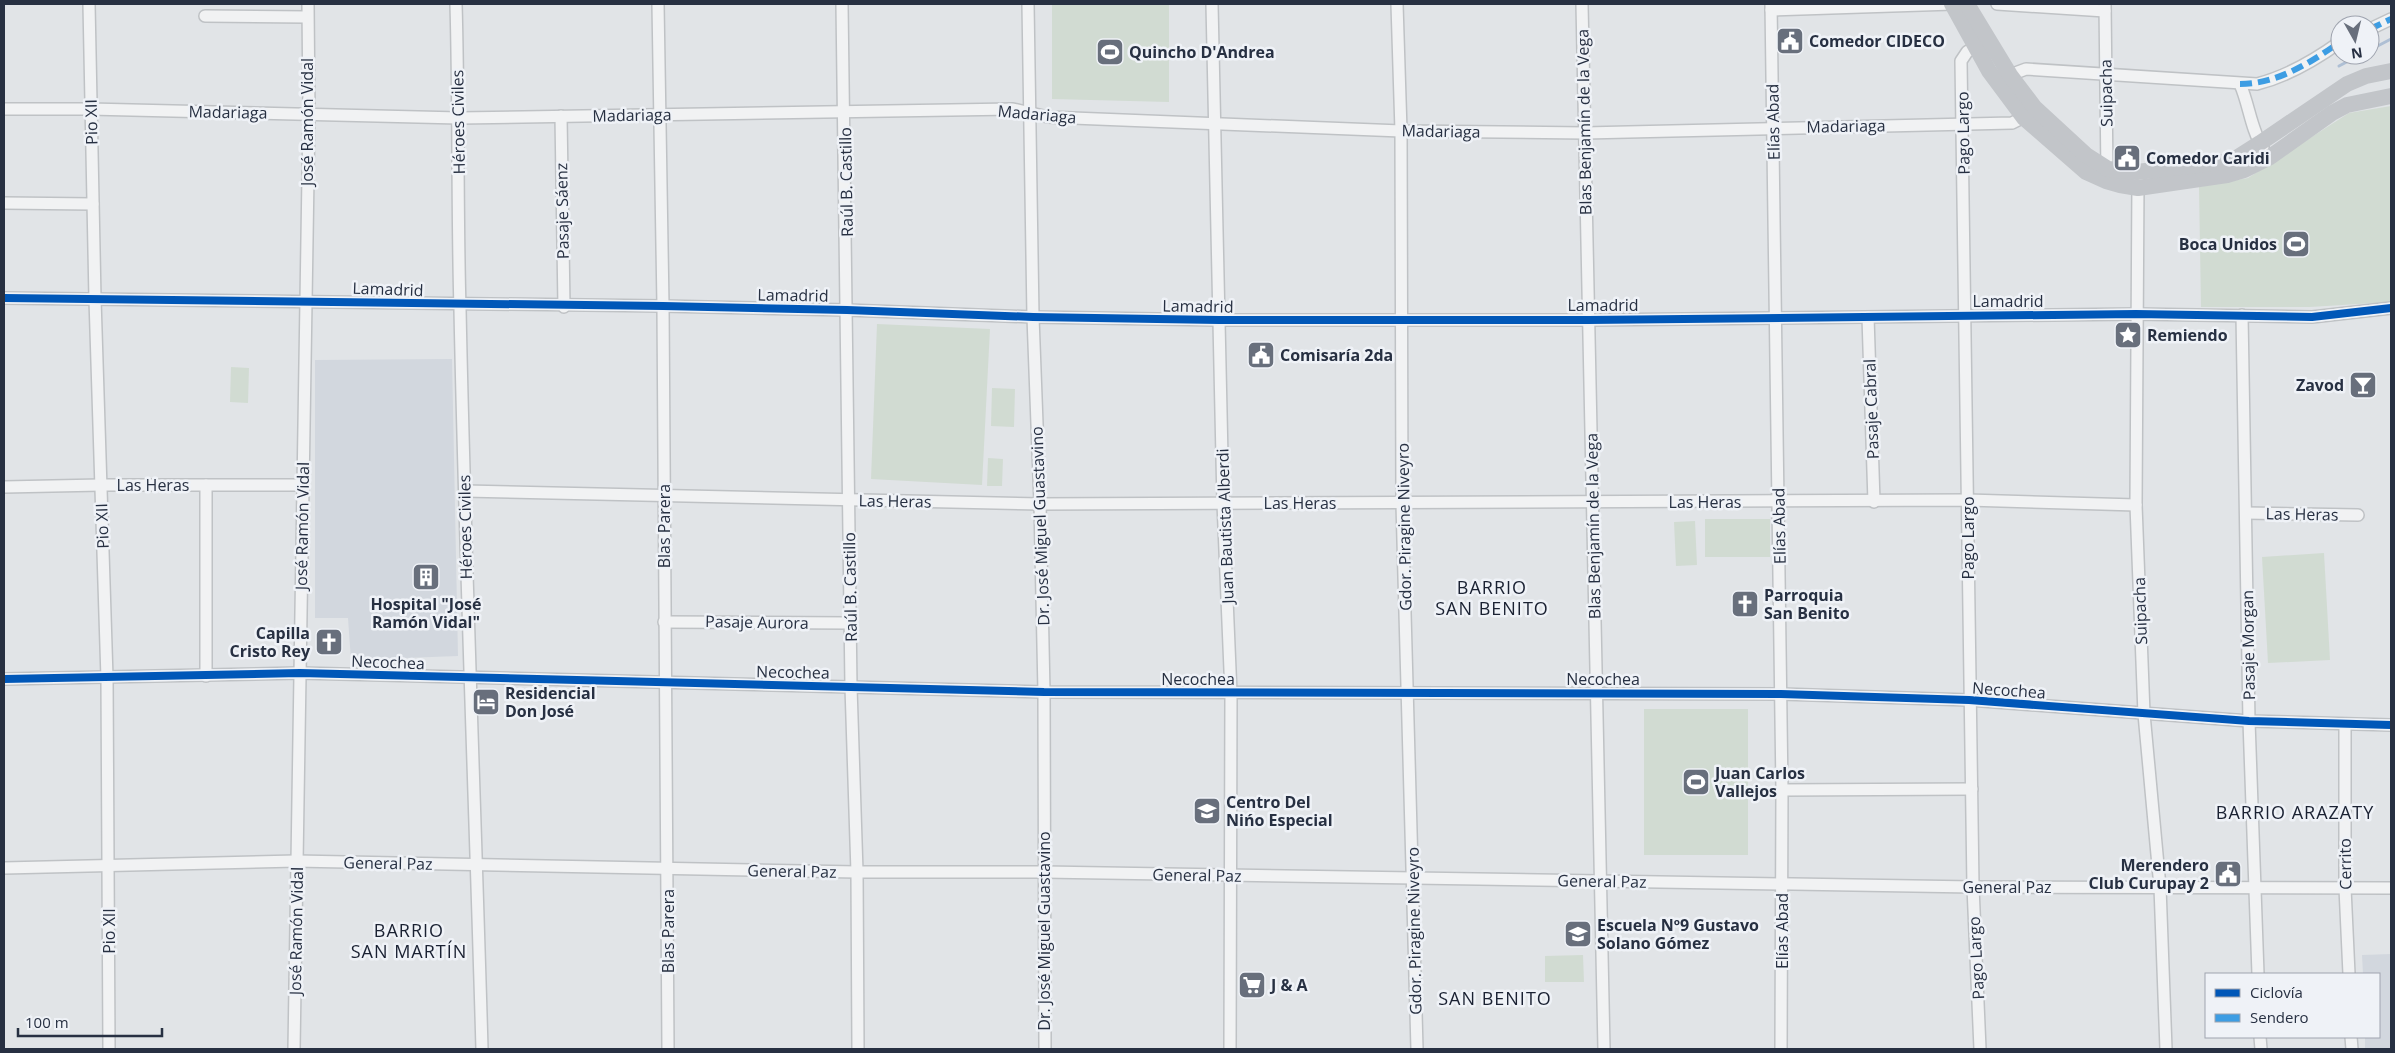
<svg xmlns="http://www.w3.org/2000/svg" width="2395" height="1053" font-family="'Open Sans',sans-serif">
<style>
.built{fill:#d2d7de}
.green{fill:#d1dbd2}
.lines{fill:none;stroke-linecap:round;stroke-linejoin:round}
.stream{stroke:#aebfd4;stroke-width:3}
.minor-casing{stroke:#bfc2c5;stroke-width:14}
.minor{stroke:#f1f2f3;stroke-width:11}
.secondary{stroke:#c2c5c9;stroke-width:16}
.quiet{stroke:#3d9de3;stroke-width:6;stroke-dasharray:12 6;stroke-linecap:butt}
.cycleway-casing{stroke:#eff2f7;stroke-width:11}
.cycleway{stroke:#0057b8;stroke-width:8}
.labels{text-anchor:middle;stroke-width:5;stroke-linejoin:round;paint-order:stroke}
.poi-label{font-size:16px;font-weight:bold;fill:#273042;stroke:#eff2f7;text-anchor:start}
.street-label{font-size:16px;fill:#273042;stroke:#eff2f7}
.neighbourhood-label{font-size:18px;letter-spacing:1px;fill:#1a2132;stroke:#eff2f7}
</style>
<rect width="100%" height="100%" fill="#e1e4e7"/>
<g class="built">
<path d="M452 359 458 656 351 660 348 618H315V360Z"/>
<path d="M2391 954V1049H2365V1037H2379V974H2363L2362 955Z"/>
</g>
<g class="green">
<path d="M1052 4H1169V102L1052 99Z"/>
<path d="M2391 106V302L2310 307H2201L2199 187 2248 178 2349 113Z"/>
<path d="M877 324 990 329 982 485 871 479Z"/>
<path d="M231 367 249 368 248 403 230 402Z"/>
<path d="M992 388 1015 389 1014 427 991 426Z"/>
<path d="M988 458 1003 459 1002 486H987Z"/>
<rect x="1705" y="519" width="65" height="38"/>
<path d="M1695 521 1697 565 1676 566 1674 522Z"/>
<path d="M2324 553 2330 660 2268 663 2262 557Z"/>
<rect x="1644" y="709" width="104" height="146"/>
<path d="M1583 955 1584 982H1545V956Z"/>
</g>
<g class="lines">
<g class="stream">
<path d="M2370 50 2391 39"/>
<path d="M2339 66 2360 55"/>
</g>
<g class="minor-casing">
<g id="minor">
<path d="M89 4 95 299 107 678 109 1049"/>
<path d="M456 4C459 105 457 207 460 309 465 556 475 802 482 1049"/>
<path d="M658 4 663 306 668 1049"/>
<path d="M842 4 851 687 857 872 858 1049"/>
<path d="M1028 4 1033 317 1040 504 1044 692 1045 1049"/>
<path d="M1212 4 1223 503 1231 694 1230 1049"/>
<path d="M1397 4 1401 131 1402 504 1417 1049"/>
<path d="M1582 4 1604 1049"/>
<path d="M1771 4 1782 790 1781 1049"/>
<path d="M1997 4 2105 11"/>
<path d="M2105 4 2107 175"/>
<path d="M1771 10 1953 4"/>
<path d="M205 16 307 17"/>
<path d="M2370 29 2391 19"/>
<path d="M2010 75 2026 69 2257 84C2288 76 2315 60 2340 42"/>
<path d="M2240 84C2249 104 2251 130 2263 148"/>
<path d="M4 109H90L459 118 1013 109 1048 117 1401 131 1585 133 2012 123 2028 115"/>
<path d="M561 116 564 307"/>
<path d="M2138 182 2136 505 2144 714 2160 887 2166 1049"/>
<path d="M4 203 93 204"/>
<path d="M4 298 663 306 847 310 1033 317 1219 320H1588L2136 314 2312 317 2391 308"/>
<path d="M2242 315 2249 721 2258 974"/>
<path d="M1868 317 1874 502"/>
<path d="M4 487 101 485H302"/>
<path d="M465 491 1040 504 1968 500 2136 505"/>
<path d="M2246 513 2358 515"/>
<path d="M664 622 850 623"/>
<path d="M206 676V485"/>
<path d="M4 679 300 673 1044 692 1781 694 1969 700 2249 721 2391 725"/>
<path d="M2345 724V888L2349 974"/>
<path d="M1782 790 1972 789"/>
<path d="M4 868 296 861 857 872H1044L1973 887 2391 888"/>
<path d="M2260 1037 2261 1049"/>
<path d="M2351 1037 2352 1049"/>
<path d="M294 1049 309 114 308 4"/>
<path d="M1980 1049 1973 887 1961 61 1967 52 1981 43"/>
</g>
</g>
<use href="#minor" class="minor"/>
<g class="secondary">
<path d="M1952 4 1989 71 2024 118 2086 172 2106 181 2120 185 2138 188 2227 175 2244 170 2270 157 2332 113 2347 105 2391 96"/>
<path d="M1967 4 2010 75 2035 108 2086 155 2108 169 2137 172 2223 162 2238 157 2260 143 2347 84 2366 76 2391 71"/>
</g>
<g class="quiet">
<path d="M2370 29 2391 19"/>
<path d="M2240 84C2277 84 2310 63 2340 42"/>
</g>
<g class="cycleway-casing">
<g id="cycleway">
<path d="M4 298 663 306 847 310 1033 317 1219 320H1588L2136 314 2312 317 2391 308"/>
<path d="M4 679 300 673 1044 692 1781 694 1969 700 2249 721 2391 725"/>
</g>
</g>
<use href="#cycleway" class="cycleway"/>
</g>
<defs>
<g id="civic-square" transform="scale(1.4375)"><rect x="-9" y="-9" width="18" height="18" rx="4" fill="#686f7c" stroke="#eff2f7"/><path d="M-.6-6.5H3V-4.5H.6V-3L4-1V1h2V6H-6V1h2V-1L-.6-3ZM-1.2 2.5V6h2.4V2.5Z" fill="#fff"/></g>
<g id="stadium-square" transform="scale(1.4375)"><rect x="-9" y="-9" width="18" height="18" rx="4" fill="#686f7c" stroke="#eff2f7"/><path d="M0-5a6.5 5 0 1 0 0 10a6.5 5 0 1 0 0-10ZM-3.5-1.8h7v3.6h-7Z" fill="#fff"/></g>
<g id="sight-square" transform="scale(1.4375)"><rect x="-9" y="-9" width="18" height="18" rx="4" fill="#686f7c" stroke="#eff2f7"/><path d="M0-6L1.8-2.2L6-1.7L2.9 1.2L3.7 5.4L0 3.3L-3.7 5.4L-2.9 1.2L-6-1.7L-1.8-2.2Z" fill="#fff"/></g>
<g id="bar-square" transform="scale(1.4375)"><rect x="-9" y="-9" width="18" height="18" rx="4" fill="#686f7c" stroke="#eff2f7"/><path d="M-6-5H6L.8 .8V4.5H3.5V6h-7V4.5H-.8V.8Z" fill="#fff"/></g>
<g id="building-square" transform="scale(1.4375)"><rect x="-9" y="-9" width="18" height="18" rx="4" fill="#686f7c" stroke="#eff2f7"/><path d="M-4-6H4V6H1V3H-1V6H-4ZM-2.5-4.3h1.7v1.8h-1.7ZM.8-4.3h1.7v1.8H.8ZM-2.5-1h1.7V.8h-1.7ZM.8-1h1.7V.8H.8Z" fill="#fff"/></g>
<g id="church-square" transform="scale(1.4375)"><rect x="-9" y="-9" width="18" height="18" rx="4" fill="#686f7c" stroke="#eff2f7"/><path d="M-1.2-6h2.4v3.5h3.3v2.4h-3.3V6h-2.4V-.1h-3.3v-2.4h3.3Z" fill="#fff"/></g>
<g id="hotel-square" transform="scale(1.4375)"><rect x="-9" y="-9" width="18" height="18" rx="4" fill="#686f7c" stroke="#eff2f7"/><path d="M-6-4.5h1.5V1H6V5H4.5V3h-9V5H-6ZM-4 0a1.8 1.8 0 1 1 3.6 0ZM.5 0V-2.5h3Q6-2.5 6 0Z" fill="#fff"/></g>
<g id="school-square" transform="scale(1.4375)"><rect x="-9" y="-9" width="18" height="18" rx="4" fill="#686f7c" stroke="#eff2f7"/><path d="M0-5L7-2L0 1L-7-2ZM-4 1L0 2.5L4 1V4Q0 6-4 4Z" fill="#fff"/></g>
<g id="supermarket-square" transform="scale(1.4375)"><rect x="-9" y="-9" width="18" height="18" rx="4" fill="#686f7c" stroke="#eff2f7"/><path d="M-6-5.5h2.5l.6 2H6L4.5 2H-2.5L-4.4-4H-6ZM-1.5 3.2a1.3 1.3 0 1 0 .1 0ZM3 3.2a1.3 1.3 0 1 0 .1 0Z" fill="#fff"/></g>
</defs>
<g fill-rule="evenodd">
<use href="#civic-square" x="1790" y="41"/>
<use href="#stadium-square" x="1110" y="52"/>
<use href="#civic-square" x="2127" y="158"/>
<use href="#stadium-square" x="2296" y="244"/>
<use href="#sight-square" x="2128" y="335"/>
<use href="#civic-square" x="1261" y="355"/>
<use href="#bar-square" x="2363" y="385"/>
<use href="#building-square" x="426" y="577"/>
<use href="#church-square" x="1745" y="604"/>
<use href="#church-square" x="329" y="642"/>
<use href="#hotel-square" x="486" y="702"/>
<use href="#stadium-square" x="1696" y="782"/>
<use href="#school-square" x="1207" y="811"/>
<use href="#civic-square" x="2228" y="874"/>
<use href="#school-square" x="1578" y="934"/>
<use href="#supermarket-square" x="1252" y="985"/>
</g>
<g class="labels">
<g class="poi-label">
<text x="1809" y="47">Comedor CIDECO</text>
<text x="1129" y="58">Quincho D'Andrea</text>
<text x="2146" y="164">Comedor Caridi</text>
<text x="2277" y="250" text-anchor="end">Boca Unidos</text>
<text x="2147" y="341">Remiendo</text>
<text x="1280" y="361">Comisaría 2da</text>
<text x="2344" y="391" text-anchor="end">Zavod</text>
<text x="1764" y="601">Parroquia<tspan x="1764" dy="18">San Benito</tspan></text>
<text x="426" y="610" text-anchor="middle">Hospital "José<tspan x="426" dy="18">Ramón Vidal"</tspan></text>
<text x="310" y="639" text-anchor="end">Capilla<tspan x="310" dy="18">Cristo Rey</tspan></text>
<text x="505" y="699">Residencial<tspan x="505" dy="18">Don José</tspan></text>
<text x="1715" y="779">Juan Carlos<tspan x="1715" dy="18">Vallejos</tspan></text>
<text x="1226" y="808">Centro Del<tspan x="1226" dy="18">Nińo Especial</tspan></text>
<text x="2209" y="871" text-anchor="end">Merendero<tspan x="2209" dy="18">Club Curupay 2</tspan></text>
<text x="1597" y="931">Escuela Nº9 Gustavo<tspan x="1597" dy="18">Solano Gómez</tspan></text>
<text x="1271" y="991">J &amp; A</text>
</g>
<g class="street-label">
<text transform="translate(2106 93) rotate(-91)" y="6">Suipacha</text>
<text transform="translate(228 112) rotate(1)" y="6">Madariaga</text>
<text transform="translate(1037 114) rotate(5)" y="6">Madariaga</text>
<text transform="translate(632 115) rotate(-1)" y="6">Madariaga</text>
<text transform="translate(91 122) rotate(-91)" y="6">Pio XII</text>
<text transform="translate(307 122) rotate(-90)" y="6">José Ramón Vidal</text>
<text transform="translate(458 122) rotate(-91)" y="6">Héroes Civiles</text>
<text transform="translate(1584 122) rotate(-91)" y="6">Blas Benjamín de la Vega</text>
<text transform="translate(1773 122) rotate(-91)" y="6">Elías Abad</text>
<text transform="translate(1846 126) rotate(-1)" y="6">Madariaga</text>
<text transform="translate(1441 131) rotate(1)" y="6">Madariaga</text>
<text transform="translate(1963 133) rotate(-91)" y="6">Pago Largo</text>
<text transform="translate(846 182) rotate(-91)" y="6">Raúl B. Castillo</text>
<text transform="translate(562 211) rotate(-91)" y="6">Pasaje Sáenz</text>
<text transform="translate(388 289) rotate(2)" y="6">Lamadrid</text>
<text transform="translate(793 295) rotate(1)" y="6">Lamadrid</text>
<text x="2008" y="307">Lamadrid</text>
<text x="1603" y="311">Lamadrid</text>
<text transform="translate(1198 306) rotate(1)" y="6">Lamadrid</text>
<text transform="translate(1871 409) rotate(-92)" y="6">Pasaje Cabral</text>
<text x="153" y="491">Las Heras</text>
<text transform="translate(895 501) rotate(1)" y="6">Las Heras</text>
<text x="1705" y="508">Las Heras</text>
<text x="1300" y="509">Las Heras</text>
<text transform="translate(2302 514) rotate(1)" y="6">Las Heras</text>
<text transform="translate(102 526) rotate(-92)" y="6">Pio XII</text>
<text transform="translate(302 526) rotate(-89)" y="6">José Ramón Vidal</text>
<text transform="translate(664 526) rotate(-90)" y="6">Blas Parera</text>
<text transform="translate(1040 526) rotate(-92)" y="6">Dr. José Miguel Guastavino</text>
<text transform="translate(1225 526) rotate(-92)" y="6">Juan Bautista Alberdi</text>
<text transform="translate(1593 526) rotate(-91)" y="6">Blas Benjamín de la Vega</text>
<text transform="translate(1779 526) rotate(-91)" y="6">Elías Abad</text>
<text transform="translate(465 527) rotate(-91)" y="6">Héroes Civiles</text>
<text transform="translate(1404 527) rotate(-91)" y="6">Gdor. Piragine Niveyro</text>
<text transform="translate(1968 538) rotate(-90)" y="6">Pago Largo</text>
<text transform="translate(850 587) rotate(-91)" y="6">Raúl B. Castillo</text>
<text transform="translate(2140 611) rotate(-92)" y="6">Suipacha</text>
<text transform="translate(757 622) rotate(1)" y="6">Pasaje Aurora</text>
<text transform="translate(2248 645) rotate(-91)" y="6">Pasaje Morgan</text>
<text transform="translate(388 662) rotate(2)" y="6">Necochea</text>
<text transform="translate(793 672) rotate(1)" y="6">Necochea</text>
<text x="1198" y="685">Necochea</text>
<text x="1603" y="685">Necochea</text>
<text transform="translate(2009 690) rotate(4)" y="6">Necochea</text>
<text transform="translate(388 863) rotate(1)" y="6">General Paz</text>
<text transform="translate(2345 864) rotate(-91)" y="6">Cerrito</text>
<text transform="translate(792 871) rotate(1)" y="6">General Paz</text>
<text transform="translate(1197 875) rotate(1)" y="6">General Paz</text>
<text transform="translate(1602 881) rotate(1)" y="6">General Paz</text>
<text x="2007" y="893">General Paz</text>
<text transform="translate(109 931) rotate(-90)" y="6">Pio XII</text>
<text transform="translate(296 931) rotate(-89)" y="6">José Ramón Vidal</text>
<text transform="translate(668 931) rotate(-90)" y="6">Blas Parera</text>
<text transform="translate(1044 931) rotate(-90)" y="6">Dr. José Miguel Guastavino</text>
<text transform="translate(1414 931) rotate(-91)" y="6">Gdor. Piragine Niveyro</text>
<text transform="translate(1782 931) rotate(-90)" y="6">Elías Abad</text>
<text transform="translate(1976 958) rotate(-93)" y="6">Pago Largo</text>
</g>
<g class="neighbourhood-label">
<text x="1492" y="594">BARRIO<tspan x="1492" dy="21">SAN BENITO</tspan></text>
<text x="2295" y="819">BARRIO ARAZATY</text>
<text x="409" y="937">BARRIO<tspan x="409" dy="21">SAN MARTÍN</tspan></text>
<text x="1495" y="1005">SAN BENITO</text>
</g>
</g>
<rect width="2395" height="1053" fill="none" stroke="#273042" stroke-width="10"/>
<rect x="2205" y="973" width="175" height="65" fill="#eff2f7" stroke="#9fa4af"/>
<rect x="2215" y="989" width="25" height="8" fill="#0057b8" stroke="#9fa4af"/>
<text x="2250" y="998" font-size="15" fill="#273042">Ciclovía</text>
<rect x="2215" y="1014" width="25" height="8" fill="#3d9de3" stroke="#9fa4af"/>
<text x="2250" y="1023" font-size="15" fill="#273042">Sendero</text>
<g transform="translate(2355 40) rotate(172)"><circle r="24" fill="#eff2f7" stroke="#9fa4af"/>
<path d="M0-4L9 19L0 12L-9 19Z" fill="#686f7c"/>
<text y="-8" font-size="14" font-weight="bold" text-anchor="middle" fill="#273042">N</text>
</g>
<path d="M18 1028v8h144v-8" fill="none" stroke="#273042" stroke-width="2.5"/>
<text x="25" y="1028" font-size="15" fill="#273042" stroke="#eff2f7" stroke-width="4" paint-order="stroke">100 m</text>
</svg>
